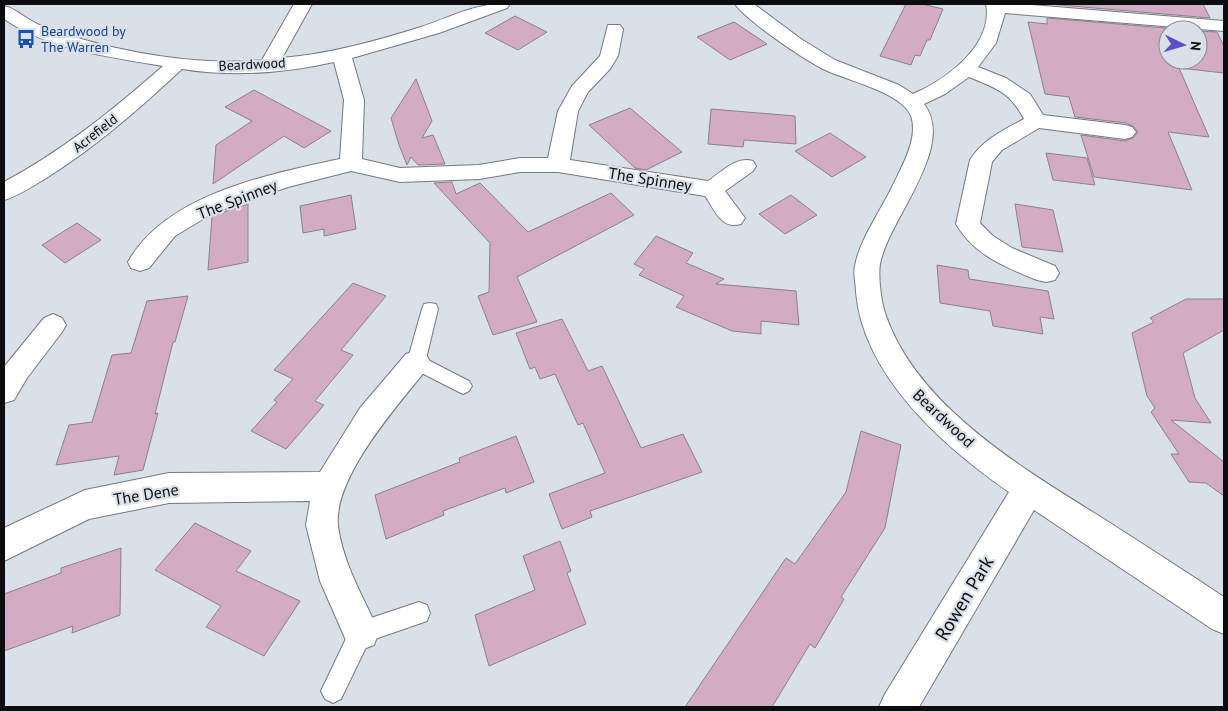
<svg xmlns="http://www.w3.org/2000/svg" width="1228" height="711" font-family="'PT Sans',sans-serif">
<style>
.building{fill:#d3abc2;stroke:#8a8286}
.lines{fill:none;stroke-linecap:round;stroke-linejoin:round}
.lane-casing{stroke:#74797f;stroke-width:2}
.street-casing{stroke:#74797f;stroke-width:2}
.lane{fill:#fff;fill-rule:evenodd}
.street{fill:#fff;fill-rule:evenodd}
.labels{text-anchor:middle;stroke-width:4.5;stroke-linejoin:round;paint-order:stroke}
.far-transit-label{font-size:14px;fill:#164399;stroke:#dae0e7;text-anchor:start}
.far-street-label{font-size:14px;fill:#0b0d0f;stroke:#dae0e7}
.street-label{font-size:16px;fill:#0b0d0f;stroke:#dae0e7}
.near-street-label{font-size:19px;fill:#0b0d0f;stroke:#dae0e7}
</style>
<rect width="100%" height="100%" fill="#dae0e7"/>
<g class="building">
<path d="M906 4H922L943 9 930 40H927L920 56 915 55 911 65 880 56Z"/>
<path d="M1048 4H1203L1210 18Z"/>
<path d="M515 16 547 32 518 50 485 33Z"/>
<path d="M1047 18 1189 30H1168V60H1198V31L1217 32 1224 46V73L1179 68 1209 137 1168 132 1192 190 1094 177 1081 135 1125 141 1133 138 1138 132 1133 126 1126 123 1075 117 1069 97 1045 94 1028 22 1047 24Z"/>
<path d="M734 22 767 44 730 60 697 37Z"/>
<path d="M416 79 432 121 422 138 433 135 445 164 418 165 411 157 407 165 399 145 391 118Z"/>
<path d="M254 90 331 131 304 148 284 136 213 184 216 145 252 121 225 107Z"/>
<path d="M630 108 682 152 646 170 635 168 589 125Z"/>
<path d="M711 109 795 116 796 144 744 140 743 147 708 144Z"/>
<path d="M830 133 866 157 832 177 795 151Z"/>
<path d="M1046 153 1087 158 1095 185 1053 180Z"/>
<path d="M452 182 456 194 480 183 528 232 611 193 634 215 517 277 537 322 493 335 478 296 489 292 490 243 434 183Z"/>
<path d="M351 195 356 229 324 236V229L303 233 300 206Z"/>
<path d="M791 195 817 215 785 234 759 214Z"/>
<path d="M248 204V262L208 270 212 216Z"/>
<path d="M1015 204 1053 210 1063 252 1022 247Z"/>
<path d="M77 223 101 240 65 263 42 245Z"/>
<path d="M656 236 693 253 686 263 724 279 716 284 796 291 799 325 761 321V334L732 331 676 307 684 296 639 275 644 269 634 264Z"/>
<path d="M937 265 968 270 969 279 1048 291 1054 319 1040 317 1043 334 993 326 990 311 940 303Z"/>
<path d="M353 283 386 296 341 350 353 355 315 401 324 405 286 449 251 431 277 402 274 400 293 379 274 370Z"/>
<path d="M188 296 175 342H173L155 414 158 413 143 470 114 475 119 456 56 465 69 425 92 422 112 355 131 353 147 301Z"/>
<path d="M1186 299H1224V330L1183 353 1195 398 1211 423 1171 420 1224 462V496L1206 483 1189 482 1171 454H1179L1151 412 1155 408 1147 396 1132 333 1154 322 1150 318Z"/>
<path d="M562 319 588 371 602 366 641 448 683 434 702 472 590 511 592 517 562 529 549 494 605 473 583 423 578 425 555 374 540 379 535 367 530 369 516 333Z"/>
<path d="M861 431 901 445 885 528 841 597 844 599 815 648 810 644 772 707H685L786 558 795 564 846 492Z"/>
<path d="M516 436 534 482 506 493 505 488 443 511 444 515 386 539 375 495 460 462 459 458Z"/>
<path d="M195 523 251 551 236 571 300 601 264 656 206 627 221 606 155 570Z"/>
<path d="M560 541 571 571 567 573 586 624 489 666 475 615 535 590 523 556Z"/>
<path d="M121 548 120 615 72 633 73 626 4 651V594L61 573V568Z"/>
</g>
<g class="lines">
<g class="lane-casing">
<g id="lane">
<path d="M430 303 436 304 438 309 426 359 469 381 472 386 469 391 463 394 457 391 410 367 407 362 422 309 424 304Z"/>
<path d="M419 602 427 605 430 613 427 621 369 641 341 699 333 703 325 699 321 691 353 624Z"/>
</g>
</g>
<g class="street-casing">
<g id="street">
<path d="M294 4H312L282 58C329 54 376 41 421 27 451 17 478 2 510 4L507 8 439 33 352 58 364 100 362 159 400 168 479 165 520 158H548L558 111 572 86 600 56 608 25H620L623 29 618 56 610 69 588 92 578 111 570 160 708 181C722 172 736 156 753 161L756 166 753 171 725 191 745 218 741 224C721 230 715 210 705 196L558 172H520L479 179 400 182 351 171 288 187 213 213 175 236 149 268 140 271 131 268 128 262C166 194 270 174 340 159L344 100 334 62C285 73 232 77 182 69 140 108 97 146 48 177 34 185 19 196 4 200V182C62 151 113 110 163 66 110 57 49 50 4 19V6C14 8 21 15 30 20 40 26 51 30 62 33 122 53 199 66 262 60Z"/>
<path d="M735 4H754L801 39 835 60 899 85 913 94C946 80 994 45 986 4H1020L1224 21V31L1005 13 996 43 978 67 1006 78 1030 94 1043 115 1125 125 1132 127 1136 132 1132 137 1125 139 1039 128 1002 150 992 162 980 223 993 236 1012 248 1055 266 1059 273 1055 280 1046 282 1037 280C1005 267 974 255 956 224L970 160C983 139 1004 130 1024 119 1010 92 996 88 969 77L945 94 924 104C957 147 888 220 880 264 878 277 881 300 885 313 916 407 1027 471 1107 521 1146 546 1185 571 1224 597V634L1212 629 1034 510 919 707H879L885 694 1009 492C944 447 863 376 856 292 856 284 853 274 855 266 859 241 881 210 892 187 901 168 919 138 911 116 902 92 845 80 823 69 802 58 748 22 735 4Z"/>
<path d="M53 314 62 318 66 325 62 332 27 378 14 400 4 403V367L44 318Z"/>
<path d="M416 351 426 354 430 362 426 370C397 406 333 478 338 526 343 564 364 598 379 632L374 645 361 650 348 645 320 581 306 525 310 501 169 503 89 519 4 561V528L85 490 169 473 320 472 360 408 406 354Z"/>
</g>
</g>
<use href="#lane" class="lane"/>
<use href="#street" class="street"/>
</g>
<defs>
<g id="bus-bare" transform="scale(1.5)"><path d="M-5-6H5V4H4V6H2V4H-2V6H-4V4H-5ZM-3.5-4V0h7V-4ZM-3.5 1.2v1.5H-2V1.2ZM2 1.2v1.5H3.5V1.2Z" fill="#1a4fb4" stroke="#dae0e7" stroke-width="2.5" paint-order="stroke"/></g>
</defs>
<g fill-rule="evenodd">
<use href="#bus-bare" x="26" y="39"/>
</g>
<g class="labels">
<g class="far-transit-label">
<text x="41" y="36">Beardwood by<tspan x="41" dy="16">The Warren</tspan></text>
</g>
<g class="far-street-label">
<text transform="translate(252 64) rotate(-3)" y="5">Beardwood</text>
<text transform="translate(95 133) rotate(-38)" y="5">Acrefield</text>
</g>
<g class="street-label">
<text transform="translate(650 179) rotate(9)" y="6">The Spinney</text>
<text transform="translate(237 199) rotate(-21)" y="6">The Spinney</text>
<text transform="translate(944 418) rotate(43)" y="6">Beardwood</text>
<text transform="translate(146 494) rotate(-9)" y="6">The Dene</text>
</g>
<g class="near-street-label">
<text transform="translate(964 598) rotate(-59)" y="7">Rowen Park</text>
</g>
</g>
<rect width="1228" height="711" fill="none" stroke="#0b0d0f" stroke-width="10"/>
<g transform="translate(1183 45) rotate(95)"><circle r="24" fill="#dae0e7" stroke="#878c91"/>
<path d="M0-4L9 19L0 12L-9 19Z" fill="#5e4ec7"/>
<text y="-8" font-size="14" font-weight="bold" text-anchor="middle" fill="#0b0d0f">N</text>
</g>
</svg>
